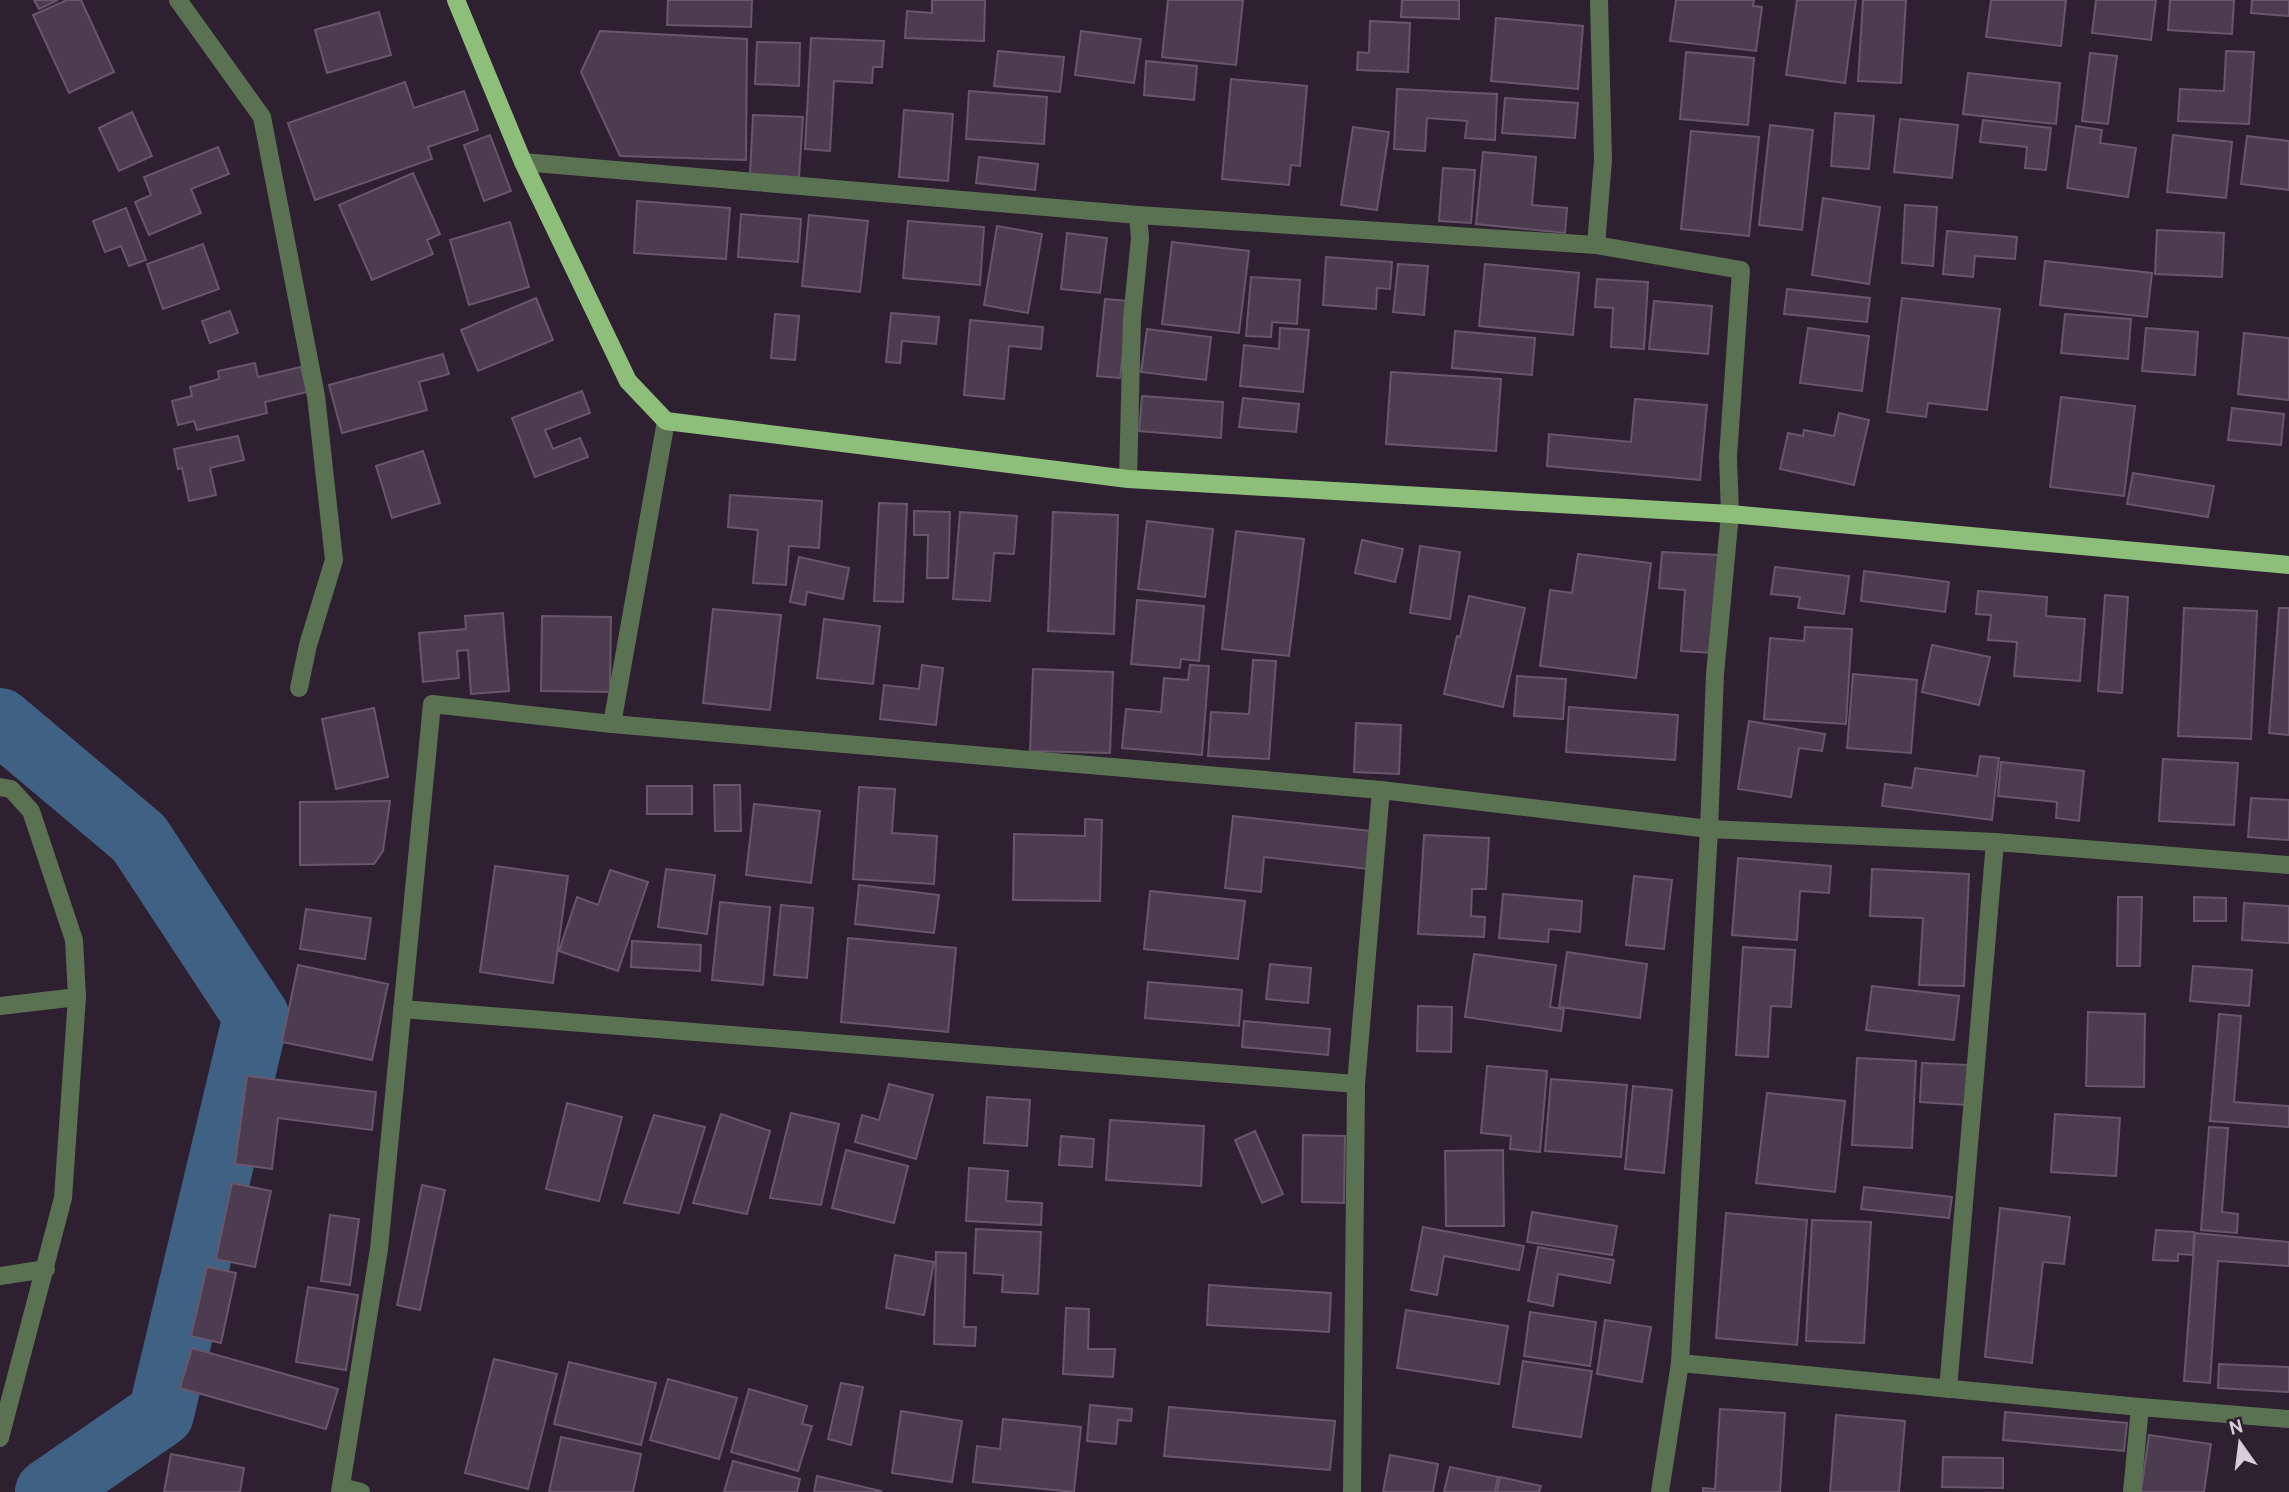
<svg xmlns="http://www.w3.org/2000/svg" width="2289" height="1492" font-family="Cabin,sans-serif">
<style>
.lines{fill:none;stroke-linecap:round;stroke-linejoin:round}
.river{stroke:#3f6284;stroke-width:66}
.building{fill:#4d3c50;stroke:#68566b;stroke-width:2}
.minor{stroke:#5a7251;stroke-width:18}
.major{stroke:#8ebf7a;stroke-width:18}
</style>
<rect width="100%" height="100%" fill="#2e1f31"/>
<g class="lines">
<path class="river" d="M0 721 139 838 256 1016 161 1414 48 1492"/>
</g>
<g class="building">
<path d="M34 0H58L39 9Z"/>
<path d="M67 0H81L114 72 69 93 33 15Z"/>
<path d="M668 0H752L751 27 667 25Z"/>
<path d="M932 0H985L984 41 905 38 907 11 932 13Z"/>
<path d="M1168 0H1243L1236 65 1162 57Z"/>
<path d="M1402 0H1459V19L1401 17Z"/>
<path d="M1676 0H1754L1753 6 1762 7 1756 51 1670 41Z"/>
<path d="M1797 0H1856L1845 83 1786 75Z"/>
<path d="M1863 0H1906L1901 83 1858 81Z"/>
<path d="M1991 0H2066L2061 46 1986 37Z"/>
<path d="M2096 0H2156L2151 40 2092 33Z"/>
<path d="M2170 0H2234L2232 34 2168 30Z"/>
<path d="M2252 0H2289V16L2251 13Z"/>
<path d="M379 12 391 55 327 73 315 30Z"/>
<path d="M1496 18 1583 26 1578 89 1491 81Z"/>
<path d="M1370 21 1410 23 1408 72 1357 70 1358 52 1369 53Z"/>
<path d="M600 31 747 39 746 160 620 156 581 72Z"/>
<path d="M1081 31 1141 39 1134 83 1075 75Z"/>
<path d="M811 38 884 41 882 67H873L872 83 834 81 830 151 805 149Z"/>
<path d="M757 42 800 43 799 86 755 84Z"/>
<path d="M998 51 1064 57 1060 92 994 86Z"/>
<path d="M2226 51 2254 52 2249 124 2178 121 2180 89 2224 91Z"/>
<path d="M1686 52 1754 58 1748 125 1680 119Z"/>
<path d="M2090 53 2117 56 2108 124 2082 121Z"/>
<path d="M1146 61 1197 66 1194 100 1144 95Z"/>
<path d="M1968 73 2060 83 2056 124 1963 114Z"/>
<path d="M1231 79 1307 86 1300 166 1291 165 1289 185 1222 179Z"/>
<path d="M405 82 414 108 464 91 478 130 428 147 432 159 315 200 288 123Z"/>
<path d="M1397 89 1497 94 1495 140 1465 138 1467 121 1427 118 1425 151 1394 149Z"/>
<path d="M969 91 1047 97 1044 144 966 139Z"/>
<path d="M1505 98 1578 103 1575 138 1502 133Z"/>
<path d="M904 110 953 114 948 181 899 177Z"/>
<path d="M132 112 152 156 119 171 99 128Z"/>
<path d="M1835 113 1874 116 1869 169 1831 166Z"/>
<path d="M753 115 803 117 799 177 750 175Z"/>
<path d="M1900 119 1958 125 1952 178 1894 172Z"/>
<path d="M1983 120 2051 128 2046 170 2025 168 2027 147 1980 142Z"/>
<path d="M1770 125 1813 130 1802 230 1759 225Z"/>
<path d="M2076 126 2102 130 2100 143 2136 148 2128 197 2067 188Z"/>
<path d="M1353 127 1389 132 1377 210 1341 205Z"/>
<path d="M1691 131 1759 137 1749 236 1681 229Z"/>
<path d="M490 135 511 191 484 201 464 145Z"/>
<path d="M2173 135 2232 142 2226 198 2167 192Z"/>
<path d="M2247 136 2289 141V190L2241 184Z"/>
<path d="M218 147 229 174 191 189 201 213 149 235 135 202 151 195 144 177Z"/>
<path d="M1483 152 1536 157 1532 205 1567 208 1565 233 1476 224Z"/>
<path d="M979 157 1038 164 1035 190 976 183Z"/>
<path d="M1443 168 1475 170 1471 223 1439 221Z"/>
<path d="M413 173 440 234 427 240 433 254 372 280 339 205Z"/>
<path d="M1823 198 1880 207 1869 284 1812 275Z"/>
<path d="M637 201 730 208 726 259 634 253Z"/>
<path d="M1905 205 1937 207 1933 266 1902 263Z"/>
<path d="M126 208 146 260 129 266 121 246 105 252 93 221Z"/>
<path d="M741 214 801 219 798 262 738 257Z"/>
<path d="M809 215 868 221 860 292 802 286Z"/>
<path d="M908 221 984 227 980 285 903 278Z"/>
<path d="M510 222 529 287 469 305 450 240Z"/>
<path d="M997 226 1042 234 1028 313 984 305Z"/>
<path d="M2157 230 2224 233 2222 277 2155 274Z"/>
<path d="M1947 231 2017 237 2015 259 1975 256 1973 277 1943 274Z"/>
<path d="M1067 233 1107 238 1100 293 1061 289Z"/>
<path d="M1172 242 1249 251 1239 333 1162 324Z"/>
<path d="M203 244 219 289 163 309 147 264Z"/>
<path d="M1326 257 1392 262 1390 289 1377 288 1376 309 1323 305Z"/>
<path d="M2045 261 2152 273 2147 317 2040 305Z"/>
<path d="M1398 264 1428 266 1424 315 1393 312Z"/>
<path d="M1485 264 1579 273 1573 335 1479 326Z"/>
<path d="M1251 277 1300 280 1297 324 1272 322 1271 337 1246 336Z"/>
<path d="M1597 279 1648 282 1644 349 1611 347 1613 308 1595 307Z"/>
<path d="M1787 289 1870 298 1867 322 1784 314Z"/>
<path d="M536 298 553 340 478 371 461 330Z"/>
<path d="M1902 298 2000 309 1987 410 1928 403 1926 417 1887 412Z"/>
<path d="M1105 299 1129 301 1120 378 1097 376Z"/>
<path d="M1654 301 1712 306 1708 354 1649 349Z"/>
<path d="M230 311 238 333 210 343 202 321Z"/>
<path d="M891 313 939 317 936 344 902 341 900 363 886 362Z"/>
<path d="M775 314 799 316 795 360 771 358Z"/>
<path d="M2065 314 2131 319 2128 359 2061 353Z"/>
<path d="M970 320 1043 327 1041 349 1009 346 1004 399 964 395Z"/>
<path d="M1280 328 1309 330 1303 392 1240 386 1244 345 1279 349Z"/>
<path d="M1808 328 1869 336 1862 391 1800 383Z"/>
<path d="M2146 328 2198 332 2195 375 2142 371Z"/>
<path d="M1147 329 1211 337 1206 380 1141 372Z"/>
<path d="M1455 331 1535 338 1532 375 1452 368Z"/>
<path d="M2244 333 2289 338V400L2238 394Z"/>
<path d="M443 354 449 374 419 382 427 410 342 433 329 385Z"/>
<path d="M255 363 258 377 301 367 307 392 265 402 267 413 197 430 194 421 178 425 172 401 192 396 190 387 219 379 218 371Z"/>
<path d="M1391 372 1501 379 1496 451 1386 444Z"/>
<path d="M582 391 590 413 545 430 553 449 580 438 588 457 535 477 512 418Z"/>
<path d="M1142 396 1223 402 1221 438 1139 431Z"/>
<path d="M2061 397 2135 406 2124 496 2050 487Z"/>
<path d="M1243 398 1299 404 1296 432 1239 427Z"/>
<path d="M1635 399 1707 405 1700 480 1547 466 1549 434 1631 442Z"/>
<path d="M2232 408 2284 414 2281 445 2228 440Z"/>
<path d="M1839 413 1869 420 1854 485 1780 469 1788 433 1803 436 1804 430 1834 436Z"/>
<path d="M238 436 244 460 210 468 216 495 189 501 182 468 178 469 174 449Z"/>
<path d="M423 451 440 503 392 518 376 466Z"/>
<path d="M2133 473 2214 486 2208 517 2127 504Z"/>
<path d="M730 495 822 501 819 548 789 546 786 585 753 583 758 530 728 527Z"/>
<path d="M879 503 907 504 903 602 874 601Z"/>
<path d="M914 511 950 512 948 578H927L928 535H914Z"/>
<path d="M960 512 1017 516 1014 554 994 553 990 601 953 599Z"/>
<path d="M1053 512 1118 515 1114 634 1048 631Z"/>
<path d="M1147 521 1213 529 1205 597 1138 589Z"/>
<path d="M1236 531 1304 539 1289 656 1222 649Z"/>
<path d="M1362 540 1403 549 1395 582 1355 573Z"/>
<path d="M1420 546 1460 552 1450 619 1410 613Z"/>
<path d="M1662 552 1720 555 1713 653 1681 651 1685 590 1659 588Z"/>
<path d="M1578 554 1651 563 1636 678 1540 666 1550 590 1572 593Z"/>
<path d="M799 557 849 568 843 599 807 592 805 605 790 602Z"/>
<path d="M1775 567 1849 576 1844 614 1798 608 1800 597 1771 594Z"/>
<path d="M1864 571 1949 582 1945 612 1861 601Z"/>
<path d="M1978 591 2047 597 2046 616 2085 619 2080 681 2014 676 2017 642 1988 640 1991 615 1976 614Z"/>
<path d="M2105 595 2128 597 2122 693 2098 691Z"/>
<path d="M1469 596 1525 608 1503 707 1444 694 1457 636 1460 637Z"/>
<path d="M1137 600 1204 606 1199 661 1181 659 1180 668 1131 664Z"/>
<path d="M2184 608 2257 611 2251 739 2178 736Z"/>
<path d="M2279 608H2289V735L2269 733Z"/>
<path d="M713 609 781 615 770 710 703 703Z"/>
<path d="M503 613 509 691 471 694 468 650 457 651 459 678 423 682 419 633 466 629 465 616Z"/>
<path d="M542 616 611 617 610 692 541 691Z"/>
<path d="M824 619 880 626 873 684 817 678Z"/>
<path d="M1805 627 1852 629 1846 724 1764 719 1770 638 1804 641Z"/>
<path d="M1932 645 1990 657 1979 705 1922 692Z"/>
<path d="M1253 660 1276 661 1269 759 1208 756 1211 712 1249 714Z"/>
<path d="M922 665 943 668 936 725 880 719 884 685 919 689Z"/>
<path d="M1190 665 1209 666 1202 755 1122 748 1126 709 1161 712 1164 678 1188 680Z"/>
<path d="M1033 669 1113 672 1110 753 1030 751Z"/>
<path d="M1853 674 1917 680 1911 753 1847 748Z"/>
<path d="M1517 676 1566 679 1563 719 1514 716Z"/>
<path d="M1569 707 1678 715 1675 760 1566 752Z"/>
<path d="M374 708 388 777 336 789 322 719Z"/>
<path d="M1749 721 1825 734 1822 751 1799 748 1791 797 1738 789Z"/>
<path d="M1356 723 1401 725 1399 774 1354 772Z"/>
<path d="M1980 756 1999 758 1992 820 1882 806 1885 784 1912 788 1915 768 1977 776Z"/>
<path d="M2163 759 2238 763 2234 825 2159 821Z"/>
<path d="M2001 762 2084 771 2079 821 2056 818 2057 802 1998 796Z"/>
<path d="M714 785H740L741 831H715Z"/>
<rect x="647" y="786" width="45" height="28"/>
<path d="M859 787 895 789 892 833 937 836 934 884 853 879Z"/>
<path d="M2251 798 2289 800V840L2248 837Z"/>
<path d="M390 801 383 851 374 864 300 865V802Z"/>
<path d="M754 804 820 811 811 883 746 875Z"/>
<path d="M1233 816 1371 831 1368 869 1264 857 1261 892 1225 888Z"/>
<path d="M1085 819 1102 820 1100 901 1013 900 1014 834 1085 836Z"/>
<path d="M1424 835 1489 838 1486 889H1472L1471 916 1485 917 1484 937 1418 934Z"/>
<path d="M1738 858 1831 866 1829 893 1800 891 1797 940 1732 935Z"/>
<path d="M495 866 568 876 553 983 480 972Z"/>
<path d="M666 869 715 875 707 934 658 927Z"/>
<path d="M1872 869 1969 874 1964 986 1919 985 1923 918 1870 916Z"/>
<path d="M610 870 648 882 618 971 559 951 577 897 598 905Z"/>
<path d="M1634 876 1672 880 1664 949 1626 945Z"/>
<path d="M859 885 939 895 934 933 855 924Z"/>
<path d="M1150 891 1245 901 1238 959 1144 949Z"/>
<path d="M1503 894 1582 901 1580 932 1549 929 1548 942 1499 938Z"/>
<path d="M2118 897H2142L2140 966H2117Z"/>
<path d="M2194 897 2226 898V921H2194Z"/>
<path d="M720 902 770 907 763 985 712 980Z"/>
<path d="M2244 903 2289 906V943L2242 940Z"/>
<path d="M781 905 813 908 807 978 774 975Z"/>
<path d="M306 909 371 918 365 959 300 949Z"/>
<path d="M848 938 956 948 948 1032 841 1022Z"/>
<path d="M632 941 701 945 700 971 631 967Z"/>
<path d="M1743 947 1795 950 1791 1007 1771 1006 1768 1057 1736 1055Z"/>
<path d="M1567 952 1647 964 1640 1018 1559 1007Z"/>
<path d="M1474 954 1556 965 1550 1007 1564 1009 1561 1031 1465 1017Z"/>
<path d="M1270 964 1311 968 1308 1003 1266 999Z"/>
<path d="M298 965 388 984 372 1060 282 1042Z"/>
<path d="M2193 966 2252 970 2249 1006 2190 1001Z"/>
<path d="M1148 982 1242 990 1239 1026 1145 1018Z"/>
<path d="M1872 986 1959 996 1954 1040 1866 1030Z"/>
<path d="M1418 1006 1452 1007 1451 1052 1417 1051Z"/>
<path d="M2088 1012 2145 1014 2144 1087 2086 1086Z"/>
<path d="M2219 1014 2241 1016 2234 1102 2289 1106V1127L2210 1121Z"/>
<path d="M1244 1021 1330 1029 1328 1055 1242 1047Z"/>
<path d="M1857 1058 1916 1061 1912 1148 1852 1145Z"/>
<path d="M1922 1063 1969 1065 1967 1105 1920 1102Z"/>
<path d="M1487 1066 1547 1071 1540 1152 1510 1149 1511 1136 1481 1133Z"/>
<path d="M247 1076 376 1092 372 1130 278 1118 272 1169 235 1164Z"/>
<path d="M1551 1079 1627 1085 1621 1157 1545 1151Z"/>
<path d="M889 1084 933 1095 916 1159 855 1142 862 1115 879 1120Z"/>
<path d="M1633 1086 1672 1090 1664 1173 1625 1169Z"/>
<path d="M1767 1093 1845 1101 1835 1192 1756 1183Z"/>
<path d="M987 1097 1030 1100 1027 1146 984 1143Z"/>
<path d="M567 1103 622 1117 599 1201 546 1189Z"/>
<path d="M791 1113 839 1124 821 1205 770 1198Z"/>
<path d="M721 1114 770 1131 747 1214 693 1203Z"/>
<path d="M2055 1114 2120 1118 2116 1176 2051 1172Z"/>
<path d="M654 1115 705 1127 679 1213 624 1203Z"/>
<path d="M1110 1120 1204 1126 1201 1186 1106 1180Z"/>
<path d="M2209 1127 2228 1128 2222 1212 2238 1214 2237 1233 2201 1230Z"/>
<path d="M1255 1131 1283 1194 1262 1203 1235 1140Z"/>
<path d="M1303 1135 1345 1136 1344 1203 1302 1202Z"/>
<path d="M1061 1136 1094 1139 1092 1167 1059 1165Z"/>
<path d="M846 1150 908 1166 894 1223 832 1208Z"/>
<path d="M1503 1150 1504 1226H1446L1445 1151Z"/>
<path d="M969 1168 1008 1171 1006 1201 1042 1203 1041 1225 966 1221Z"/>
<path d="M232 1183 271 1191 255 1267 216 1259Z"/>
<path d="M422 1185 445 1190 420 1310 397 1305Z"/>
<path d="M1864 1187 1952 1197 1949 1218 1861 1209Z"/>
<path d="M2000 1208 2070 1217 2064 1264 2043 1262 2032 1363 1985 1357Z"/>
<path d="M1532 1212 1617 1226 1612 1255 1527 1242Z"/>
<path d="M1726 1213 1807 1220 1797 1345 1716 1338Z"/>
<path d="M330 1215 359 1219 350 1285 321 1281Z"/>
<path d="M1812 1220 1871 1222 1864 1343 1806 1341Z"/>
<path d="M1423 1227 1524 1246 1519 1270 1444 1256 1437 1295 1411 1290Z"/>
<path d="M976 1229 1041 1232 1038 1294 1002 1292 1003 1275 974 1273Z"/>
<path d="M2156 1230 2194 1232 2193 1255 2178 1254V1261L2153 1260Z"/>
<path d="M2195 1233 2289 1242V1266L2218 1261 2210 1383 2184 1381Z"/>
<path d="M1538 1247 1614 1260 1610 1283 1558 1274 1553 1306 1528 1301Z"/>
<path d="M936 1252 966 1253 964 1327H976L975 1346 934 1344Z"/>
<path d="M895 1255 934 1262 924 1315 886 1308Z"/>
<path d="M207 1267 236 1273 221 1343 191 1336Z"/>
<path d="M1209 1285 1331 1293 1329 1332 1207 1325Z"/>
<path d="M308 1287 358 1295 346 1370 296 1362Z"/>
<path d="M1066 1308 1089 1309 1088 1349H1115L1113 1377 1063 1374Z"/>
<path d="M1406 1310 1508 1326 1499 1384 1397 1368Z"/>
<path d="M1530 1312 1596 1322 1590 1366 1524 1356Z"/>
<path d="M1605 1320 1651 1327 1642 1382 1597 1374Z"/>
<path d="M192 1348 338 1389 326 1429 180 1388Z"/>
<path d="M494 1359 557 1374 528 1489 465 1473Z"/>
<path d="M1523 1361 1592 1371 1581 1437 1513 1427Z"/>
<path d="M569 1362 656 1383 641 1445 554 1424Z"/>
<path d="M2219 1364 2289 1367V1392L2218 1388Z"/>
<path d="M668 1379 737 1398 719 1459 650 1440Z"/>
<path d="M841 1383 863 1387 851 1445 828 1439Z"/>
<path d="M749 1389 807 1406 802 1424 812 1426 798 1471 731 1452Z"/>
<path d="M1090 1405 1132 1409 1131 1421 1118 1420 1116 1444 1087 1441Z"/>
<path d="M1169 1407 1335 1421 1330 1470 1164 1456Z"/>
<path d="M1720 1409 1785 1413 1780 1492H1703V1488L1715 1489Z"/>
<path d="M901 1411 962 1421 952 1482 892 1473Z"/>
<path d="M2005 1412 2127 1423 2124 1451 2003 1440Z"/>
<path d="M1836 1415 1905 1421 1899 1492H1830Z"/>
<path d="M1003 1419 1081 1427 1074 1492 973 1482 977 1446 1000 1449Z"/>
<path d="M2149 1435 2211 1444 2204 1492H2141Z"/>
<path d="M561 1437 641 1454 633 1492H549Z"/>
<path d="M171 1454 244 1468 240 1492H164Z"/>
<path d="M1390 1455 1438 1464 1433 1492H1383Z"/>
<path d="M1943 1457 2003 1458V1488L1942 1487Z"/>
<path d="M733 1461 800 1479 797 1492H724Z"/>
<path d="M1450 1467 1498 1477 1495 1492H1444Z"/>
<path d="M817 1476 881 1491 880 1492H814Z"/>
<path d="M1500 1477 1541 1486 1539 1492H1497Z"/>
</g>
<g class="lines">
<g class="minor">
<path d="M178 0 262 117 316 396 334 560 308 645 299 688"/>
<path d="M523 162 1138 215 1596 245 1741 270 1728 457 1730 514 1715 674 1709 829 1680 1363 1660 1492"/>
<path d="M1596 245 1603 160 1599 0"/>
<path d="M1128 479 1132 319 1140 238 1138 215"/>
<path d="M612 724 1381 790 1709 829 1995 842 2289 865"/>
<path d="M0 787 11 789 31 811 74 940 77 997 63 1198 0 1438"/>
<path d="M0 1006 77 997"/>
<path d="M402 1009 1356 1084"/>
<path d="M0 1276 46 1269"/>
<path d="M1680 1363 2140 1407 2289 1419"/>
<path d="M1948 1389 1995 842"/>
<path d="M341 1487 361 1492"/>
<path d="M340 1492 379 1249 432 704 612 724 666 421"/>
<path d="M1352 1492 1356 1084 1381 790"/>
<path d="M2132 1492 2140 1407"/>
</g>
<path class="major" d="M456 0 523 162 628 381 666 421 1128 479 1730 514 2289 565"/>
</g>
<g transform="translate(2240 1443) rotate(346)" stroke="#2e1f31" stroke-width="5" paint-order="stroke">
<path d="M0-5L12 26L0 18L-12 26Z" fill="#d8cdd9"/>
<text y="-10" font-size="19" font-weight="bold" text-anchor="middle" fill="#d8cdd9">N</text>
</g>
</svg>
